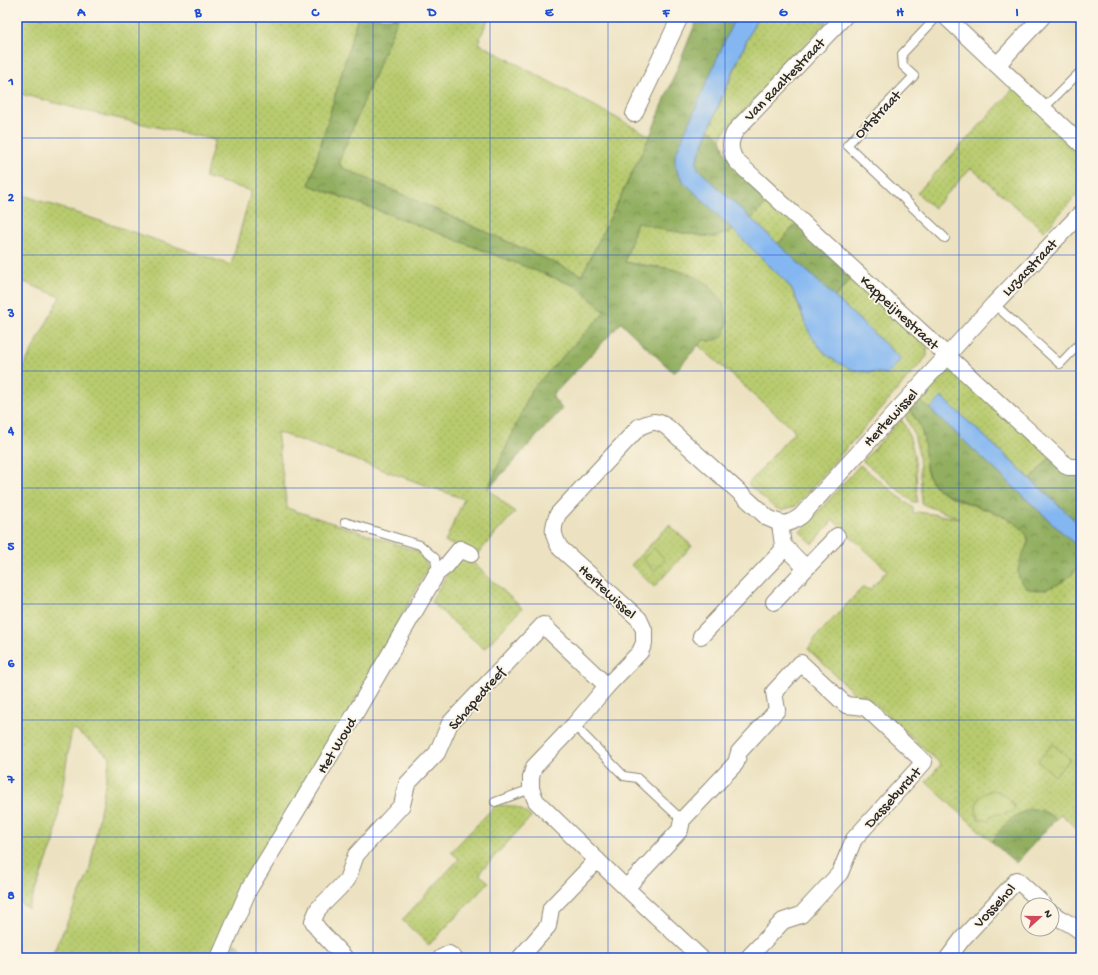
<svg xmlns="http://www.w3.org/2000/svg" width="1098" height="975" font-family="'Gochi Hand',sans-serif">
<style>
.grass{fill:url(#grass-dots);stroke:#727b4c}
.forest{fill:url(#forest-crowns);stroke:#5e6d46}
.park{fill:url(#park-tufts);stroke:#727b4c}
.water{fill:#84b7f1;stroke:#58718e}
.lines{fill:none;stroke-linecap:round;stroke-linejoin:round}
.lane-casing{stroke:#8c8676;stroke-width:10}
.street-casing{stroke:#8c8676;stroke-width:18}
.lane{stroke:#fff;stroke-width:8}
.street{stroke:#fff;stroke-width:16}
.grid{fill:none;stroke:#1d4ed8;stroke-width:1;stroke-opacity:0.55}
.labels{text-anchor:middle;stroke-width:3.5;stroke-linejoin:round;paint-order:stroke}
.street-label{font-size:15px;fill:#2b2b2b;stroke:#fcf5e5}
.neatline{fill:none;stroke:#1d4ed8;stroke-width:1.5}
.grid-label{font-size:13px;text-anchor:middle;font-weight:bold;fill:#1d4ed8}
</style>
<defs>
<pattern id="grass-dots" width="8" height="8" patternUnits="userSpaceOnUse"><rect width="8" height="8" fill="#b8cb6e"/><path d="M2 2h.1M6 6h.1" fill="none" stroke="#9eae5f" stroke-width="1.8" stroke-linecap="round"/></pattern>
<pattern id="forest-crowns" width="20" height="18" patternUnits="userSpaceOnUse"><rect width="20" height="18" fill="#92af61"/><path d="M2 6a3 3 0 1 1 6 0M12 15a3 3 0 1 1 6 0" fill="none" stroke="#778f50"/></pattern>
<pattern id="park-tufts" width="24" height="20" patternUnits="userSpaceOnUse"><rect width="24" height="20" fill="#b8cb6e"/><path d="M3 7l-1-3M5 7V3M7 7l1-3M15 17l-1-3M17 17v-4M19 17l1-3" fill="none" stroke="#9eae5f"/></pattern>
</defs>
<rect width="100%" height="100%" fill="#fcf5e5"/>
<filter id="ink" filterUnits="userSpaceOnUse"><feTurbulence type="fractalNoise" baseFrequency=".025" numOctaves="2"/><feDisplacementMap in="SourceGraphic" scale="8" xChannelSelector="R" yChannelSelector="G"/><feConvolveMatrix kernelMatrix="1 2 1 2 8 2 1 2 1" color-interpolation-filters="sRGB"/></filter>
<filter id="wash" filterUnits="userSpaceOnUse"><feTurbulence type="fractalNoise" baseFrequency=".012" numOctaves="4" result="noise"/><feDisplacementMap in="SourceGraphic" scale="16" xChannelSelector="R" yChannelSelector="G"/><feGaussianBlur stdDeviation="0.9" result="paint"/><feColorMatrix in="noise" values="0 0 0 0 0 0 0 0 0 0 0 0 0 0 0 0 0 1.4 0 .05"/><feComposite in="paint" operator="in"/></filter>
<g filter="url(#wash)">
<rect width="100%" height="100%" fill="#ece2c1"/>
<g class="grass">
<path d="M17 17H358L309 185 407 221 578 287 605 313 532 389 488 489 515 512 471 561 522 608 484 649 431 602 462 548 445 542 464 499 277 432 287 508 417 551 421 554 428 568 384 649 221 935 210 958H51L89 873 110 757 74 729 71 734 54 842 28 909 17 900V379L60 297 17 279V193L231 265 251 191 205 177 215 140 94 113 17 93Z"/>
<path d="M392 17H489L478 43 650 136 582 275 341 167 339 161 398 18Z"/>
<path d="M757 17H831L725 131 721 139 709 129Z"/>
<path d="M1015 87 1081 147V190L1044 231 971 168 934 208 917 193Z"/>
<path d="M771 198 798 222 778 244 751 219Z"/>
<path d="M637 222 665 230 704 236 715 237 734 230 786 282C797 295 799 312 807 327 812 337 819 346 826 355L901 359 835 297 854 275 927 347V356L796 506 782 510 775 508 748 484 795 431 699 346 703 340 709 341 722 336V302L708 285 672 269 625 262Z"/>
<path d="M949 363 1050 457 1031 479 942 397 930 409 918 399Z"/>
<path d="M909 408C917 419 923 431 925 444 926 456 924 470 930 480 948 508 1012 507 1027 535 1029 540 1027 542 1027 547 1025 555 1030 579 1032 589L1044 590 1072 574 1081 562V833L1061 814 1056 819 1042 811 1020 813 1010 821 996 836 992 842 926 782 941 764 864 694 858 696 856 695 808 649 816 637 863 587 870 590 887 570 833 520 813 544 800 532 860 465 913 508V514L918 512 959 518 922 504 919 455 914 434 906 417Z"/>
<path d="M901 419C916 443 917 474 917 502H913L863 461Z"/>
<path d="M669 525 692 546 654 587 631 565Z"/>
<path d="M496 805C514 806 517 805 531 817L481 871 480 875 489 882 429 945 402 920 459 859 451 852Z"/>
<path d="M235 943 252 958H230Z"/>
</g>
<g class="forest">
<path d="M358 17 398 18 339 161 341 167 582 275 650 136 698 17H735L675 159 677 172 684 182 734 230 715 237 704 236 665 230 637 222 625 262C651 269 675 265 699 279 708 285 718 294 723 304 731 322 729 345 703 340L674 373 621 323 552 396 562 409 488 489 532 389 605 312 578 287 407 221 309 185Z"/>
<path d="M709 129 721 139 726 154 771 198 751 219 699 170 696 162Z"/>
<path d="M798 222 854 275 835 297 778 244Z"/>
<path d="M918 399 930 409 1081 550C1081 554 1082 559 1081 562 1073 584 1021 607 1018 572 1017 565 1026 548 1029 540 1017 510 961 507 937 487 920 473 928 450 922 432 919 423 914 416 909 408Z"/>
<path d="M1050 457 1077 473 1078 482 1081 491V526L1031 479Z"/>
<path d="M1029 809C1040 808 1048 813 1056 819L1016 863 992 842C1001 827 1013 815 1029 809Z"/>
</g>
<g class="park">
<path d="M654 548 665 559 654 571 643 559Z"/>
<path d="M1053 744 1070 759 1055 776 1038 761Z"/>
<path d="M993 790C1004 793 1010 798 1015 808L1012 812 992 815 988 820 978 819C973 804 978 794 993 790Z"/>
</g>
<g class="water">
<path d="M735 17H757L719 104 696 162 699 170 901 359 888 374C878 372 865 373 855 370 832 363 814 346 805 323 800 309 796 293 786 282L684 182C677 172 673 165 676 153Z"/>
<path d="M942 397 1081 526V550L930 409Z"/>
</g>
</g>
<g filter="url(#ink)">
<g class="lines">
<g class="lane-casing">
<g id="lane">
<path d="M937 17 902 54 903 66 914 76 847 145 945 238"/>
<path d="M1044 108 1081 71"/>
<path d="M994 304 1060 364 1081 342"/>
<path d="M345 522 420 545 435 558 437 573"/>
<path d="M574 725 624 776 637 778 682 820"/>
<path d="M495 802 531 789"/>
</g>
</g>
<g class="street-casing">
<g id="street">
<path d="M844 17 736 130C729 141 729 150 736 161L1068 467H1081"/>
<path d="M946 17 1081 144"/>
<path d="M997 65 1042 17"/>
<path d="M634 114 680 17"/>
<path d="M783 545 806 568"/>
<path d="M774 602 837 536"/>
<path d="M701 636 782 551 783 545 780 524"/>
<path d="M626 888 680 830 682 820 736 763 739 752 777 710 774 692 801 663 846 705 865 707 924 762 854 839 840 873 801 915 783 921 748 958"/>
<path d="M1052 913C1061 921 1072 923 1081 932"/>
<path d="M219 958 249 889 339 741 437 573 446 566 460 549 471 554"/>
<path d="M345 958 318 929 313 921 318 909 347 880 356 855 402 805 407 784 437 753 450 723 543 625 607 686"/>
<path d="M441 958 449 954 454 958"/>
<path d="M520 958 548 926 551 908 597 860"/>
<path d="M701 958 626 888 536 801 531 789V777L534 767 574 725 607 686 640 652 644 643V630L639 619 560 548C552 534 552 529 558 514L639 427C651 422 655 419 667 427L768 518C783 525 787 526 801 516L994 304 1081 213"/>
<path d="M948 958 963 938 1017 880 1044 905"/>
</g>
</g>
<use href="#lane" class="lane"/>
<use href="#street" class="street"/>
</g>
</g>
<path class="grid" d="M139 17V958M256 17V958M373 17V958M490 17V958M608 17V958M725 17V958M842 17V958M959 17V958M17 138H1081M17 255H1081M17 371H1081M17 488H1081M17 604H1081M17 720H1081M17 837H1081"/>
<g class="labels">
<g class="street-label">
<text transform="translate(784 79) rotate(-46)" y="5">Van Raaltestraat</text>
<text transform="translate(877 114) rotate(-46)" y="5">Ortstraat</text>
<text transform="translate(1029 267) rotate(-46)" y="5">Luzacstraat</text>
<text transform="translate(900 312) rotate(43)" y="5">Kappeijnestraat</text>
<text transform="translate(890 417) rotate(-47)" y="5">Hertewissel</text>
<text transform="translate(608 591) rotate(43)" y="5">Hertewissel</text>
<text transform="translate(476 698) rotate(-49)" y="5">Schapedreef</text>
<text transform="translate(336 745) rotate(-59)" y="5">Het Woud</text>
<text transform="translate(892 797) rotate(-48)" y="5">Dasseburcht</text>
<text transform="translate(994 905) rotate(-47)" y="5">Vossehol</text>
</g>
</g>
<rect width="1098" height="975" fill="none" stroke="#fcf5e5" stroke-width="44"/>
<g transform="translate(1040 917) rotate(69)"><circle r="19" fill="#fcf5e5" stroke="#a8a49b"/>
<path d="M0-3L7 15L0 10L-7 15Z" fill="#d1495b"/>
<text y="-6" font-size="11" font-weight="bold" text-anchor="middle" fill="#2b2b2b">N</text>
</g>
<rect x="22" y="22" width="1054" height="931" class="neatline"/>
<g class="grid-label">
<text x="81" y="16">A</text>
<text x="198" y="16">B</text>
<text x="315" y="16">C</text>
<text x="432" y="16">D</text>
<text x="549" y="16">E</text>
<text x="666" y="16">F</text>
<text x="783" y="16">G</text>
<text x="900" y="16">H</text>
<text x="1017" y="16">I</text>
<text x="11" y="85">1</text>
<text x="11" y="201">2</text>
<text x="11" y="317">3</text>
<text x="11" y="434">4</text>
<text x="11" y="550">5</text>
<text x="11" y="667">6</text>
<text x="11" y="783">7</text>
<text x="11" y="899">8</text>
</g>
</svg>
